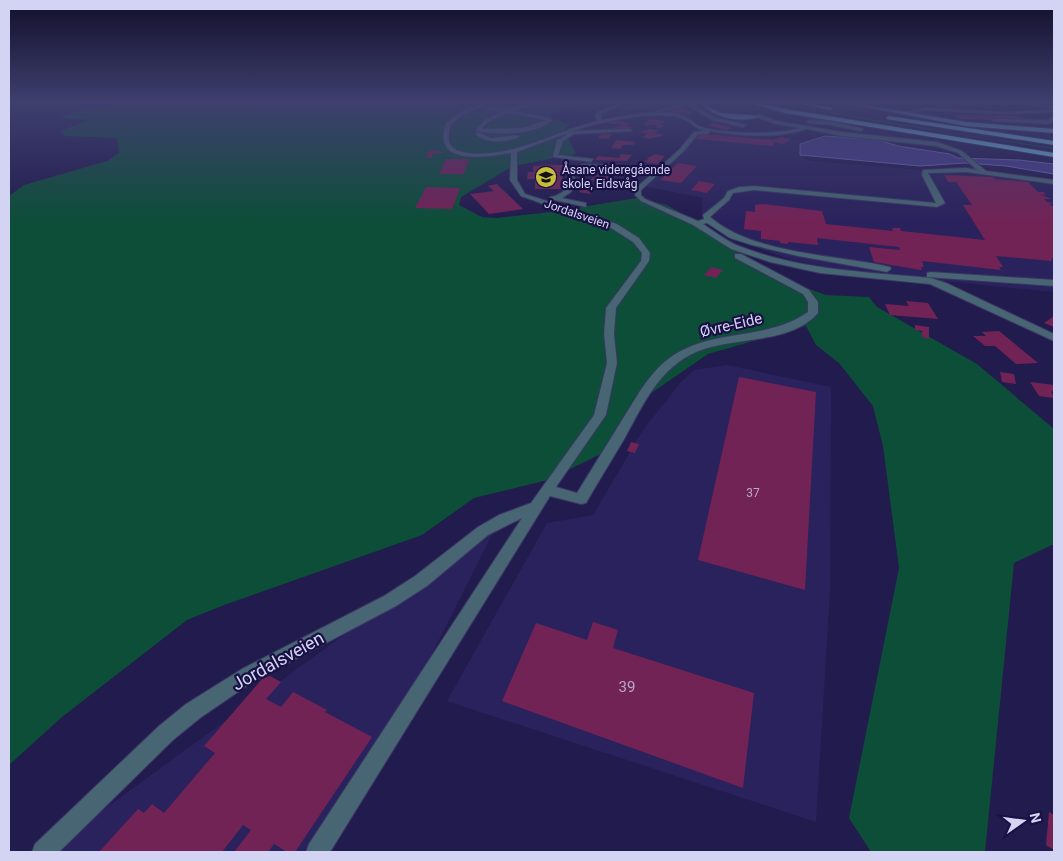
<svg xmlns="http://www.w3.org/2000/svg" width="1063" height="861" font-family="Roboto,sans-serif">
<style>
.built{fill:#2a225c}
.green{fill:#0d4e38}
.water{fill:#463d8b;stroke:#706aaa}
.building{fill:#722356}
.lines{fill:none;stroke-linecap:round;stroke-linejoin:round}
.minor-casing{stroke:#3b3565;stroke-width:2}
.major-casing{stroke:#3b3565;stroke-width:2}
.highway-casing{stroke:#3b3565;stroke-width:2}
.minor{fill:#476572;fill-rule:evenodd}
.major{fill:#64a6bf;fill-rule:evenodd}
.highway{fill:#6fbfde;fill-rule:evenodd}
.labels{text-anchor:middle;stroke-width:4.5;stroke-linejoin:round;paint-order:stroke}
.far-poi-label{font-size:12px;fill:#d3d3f4;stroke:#191043;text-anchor:start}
.far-street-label{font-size:12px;fill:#d3d3f4;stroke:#191043}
.number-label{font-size:12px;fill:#bba7cc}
.street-label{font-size:15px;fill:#d3d3f4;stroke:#191043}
.near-number-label{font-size:15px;fill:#bba7cc}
.near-street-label{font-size:18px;fill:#d3d3f4;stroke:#191043}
</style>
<rect width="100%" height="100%" fill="#221b4e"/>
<g class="built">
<path d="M704 131 805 141 799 144 800 155 810 161 1054 181V292L851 272 791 260 725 236 701 219 703 198 638 185Z"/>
<path d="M727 365 831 387 830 591 816 822 447 701 547 523 593 515 643 430 681 382 694 370Z"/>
<path d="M498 523 332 852H45Z"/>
</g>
<g class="green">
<path d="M118 102H504L505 107 517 102H577L544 116 570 124 564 129 576 154 513 166 461 197 459 205 482 217 497 218 551 212 637 198 667 205 704 226 757 265 793 283 826 295 869 297 877 307 977 364 1054 429V544L1014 563 985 852H871L849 818 899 568 883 446 873 406 839 363 816 345 806 326 708 354 644 398 615 447 548 480 474 498 422 535 224 605 187 620 62 717 9 765V196L24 185 107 161 119 153 117 138 65 136 60 131 89 120 59 118 81 109 106 107Z"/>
<path d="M775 102 953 133 1054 148V149L884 123Z"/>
</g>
<path class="water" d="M825 136 879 140 898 146 950 154 958 158 1019 160 1054 164V174L1006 166 965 163 920 166 800 155V144Z"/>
<g class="building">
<path d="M640 105 651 107 628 110 621 108Z"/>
<path d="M677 107 686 108 684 110 694 111 689 115 668 113Z"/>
<path d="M953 115 1018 116 1026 120 960 119Z"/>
<path d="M650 119 666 121 660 125H665L661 128 654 127 658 125H643Z"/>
<path d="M618 120 630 124 625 125 635 128 620 131 611 129 623 125 603 123Z"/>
<path d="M714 123 729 126 728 127 732 128 726 130 707 125Z"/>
<path d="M649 129 659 131 654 133 664 135 650 139 642 137 647 134 639 132Z"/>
<path d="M602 133 612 134 609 139 598 138Z"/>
<path d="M700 134 774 140 780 137 791 139 783 144 774 142 773 146 697 139Z"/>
<path d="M616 140 627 141 636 142 633 145H623L620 149 611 148Z"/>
<path d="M431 150 443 152 440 154 434 153 431 158H426L429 153H427Z"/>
<path d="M621 154 632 155 627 161 595 160 598 156 619 158Z"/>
<path d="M655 154 665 156 657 164 644 162 649 159H646Z"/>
<path d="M446 159H469L464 174H439Z"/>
<path d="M678 163 697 166 681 183 660 180Z"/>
<path d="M551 165H564V170H562L563 189H535V179H527L528 172H535L533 171V166Z"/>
<path d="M597 175 612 177 606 183 590 180Z"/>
<path d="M944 175 993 177 995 179 1028 182 1038 192H1044L1046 195 1040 194 1051 199H1044L1047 202 1054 203 1049 204 1054 207V259L1051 258 1052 261 996 256 1003 267H999L1001 270 922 261 924 267H921L922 270H921L874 262 869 247 900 250 899 247 817 238 818 245 788 242V244L780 243V241L761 239V231L744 229 746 211 755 212V205L763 204 822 211 826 224 893 231 892 228H900L901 231 985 240 963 205H972L956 182H948Z"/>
<path d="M699 181 715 184 707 193 691 190Z"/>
<path d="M497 184 502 189 523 209 489 214 470 194 494 191 488 186Z"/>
<path d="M426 187 460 188 452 209 415 208Z"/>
<path d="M583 188 594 189 590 194 579 192Z"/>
<path d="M711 267 723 270 716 278 704 275Z"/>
<path d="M906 301 928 303 938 319 890 315 885 304 909 306Z"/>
<path d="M1054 316V327L1044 323Z"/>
<path d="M915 325 929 327V339L922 337V331L915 330Z"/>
<path d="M999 331 1004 335 1038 363 1016 364 995 346H985L973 336H986L982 332Z"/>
<path d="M1000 372 1014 374 1016 384 1002 382Z"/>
<path d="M739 377 816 392 805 590 698 560Z"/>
<path d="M1030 382 1054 385V392L1051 391 1054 398 1039 396Z"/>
<path d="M631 442 639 444 635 453 627 451Z"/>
<path d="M593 622 618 630 613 648 754 693 743 788 502 701 536 623 587 640Z"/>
<path d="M270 676 281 682 266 699 281 707 293 692 327 710 325 712 372 737 295 852H287L274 844 268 852H234L251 830 243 825 222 852H99L138 809 144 813 152 804 164 813 215 753 204 746 263 678Z"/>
<path d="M1049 812 1054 815V850L1046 845Z"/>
</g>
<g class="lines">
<g class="minor-casing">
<g id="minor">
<path d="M488 102H493L466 113 451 124C450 130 447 138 450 144 458 159 499 153 513 149 541 142 568 128 598 121L595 117 597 112 617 104 619 106 601 114 602 120C627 115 654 110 678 114 689 116 693 124 701 127 724 134 778 135 800 128L776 124 756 117 758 114 777 121 842 132 937 142 962 151 986 171 1054 180V184L966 172 928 173 945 203 937 207 754 190 733 193 729 200 710 217C755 255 835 254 890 267L891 269 887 272 798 256 752 245 730 238 707 223 703 224C714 231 726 241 739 246 799 270 867 272 931 278L946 283 1054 334V341L930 284 820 273 770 262 731 249 693 225 641 201 635 195 636 188 679 150 694 132 705 131C695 129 691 121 681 118 653 110 600 122 573 131L629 129 632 131 574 134 563 141 558 155 593 159 591 162 553 157 557 140 567 135 565 134 517 152V180L525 194 617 224 639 238 650 253 649 261 616 308 614 334 617 363 606 415 556 487 577 493 640 391C649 378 658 366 671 357 712 328 767 341 808 312V302L803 294 735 258V254H741L809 290 818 302V313C788 347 727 335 690 355 656 373 641 409 623 441 611 461 598 482 586 503L581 504 550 496 330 852H306L309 844 522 518 488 535 427 586 396 606 254 681 200 718 173 740 59 852H32L35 844 159 726 186 704 242 669 384 596 415 576 478 527 499 515 531 503 594 415 607 363 604 334 606 308 641 261 642 253 633 242 611 228 521 196 510 180 511 153C486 157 431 167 446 123L462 111ZM807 129 842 136 936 146 958 153 977 170 966 168 923 170 922 175 936 203 754 186 739 187 728 191 724 198 703 215 704 219 698 221 645 199 641 195V190L683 152 698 134H708L710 131C742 136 776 139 807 129Z"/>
<path d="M506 102H512L494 108C514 111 523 102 541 102L514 111 550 118 552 121C532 136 498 135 475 131L485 120 501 112 486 110V108ZM508 113 546 120 523 128 481 129 488 122Z"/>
<path d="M690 102H700L693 105 716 118 746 125 743 127 712 120 687 105 658 112 656 111Z"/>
<path d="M1014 102H1023L1053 107 1051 108Z"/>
<path d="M926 108 1004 112 1054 110V112L1004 114 926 110 902 114 900 113Z"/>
<path d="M1054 116V120L1049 124 992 121 995 119 1048 120Z"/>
<path d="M809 120 830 121 864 129 861 131 830 125 807 123Z"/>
<path d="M478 132 491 138 516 135 519 137C506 143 486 144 475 134Z"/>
<path d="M584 164 608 165 611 167 608 169H576L573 174 576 183 571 192 562 198 586 203V207L550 199V197C559 196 565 191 570 183L567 174 572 167Z"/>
<path d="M930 272 1054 280V286L927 277V273Z"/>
</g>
</g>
<g class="major-casing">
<g id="major">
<path d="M700 102H704L708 107 721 113 761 116C742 124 712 118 700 102Z"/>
<path d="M838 102H846L966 122 1054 129V133L966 126Z"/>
</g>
</g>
<g class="highway-casing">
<g id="highway">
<path d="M746 102H754L785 109 1054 153V157L785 113Z"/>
<path d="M794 102H804L833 108 830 110Z"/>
<path d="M888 116 1054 141V145L886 119Z"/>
</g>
</g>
<use href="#minor" class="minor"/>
<use href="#major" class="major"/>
<use href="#highway" class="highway"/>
</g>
<linearGradient id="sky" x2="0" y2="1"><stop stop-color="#130f2b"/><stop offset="0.46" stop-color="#3e3f6e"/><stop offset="1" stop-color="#3e3f6e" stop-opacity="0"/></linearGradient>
<rect width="1063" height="222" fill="url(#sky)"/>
<defs>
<g id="school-disc" transform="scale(1.125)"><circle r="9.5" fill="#c6bc3c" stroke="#191043"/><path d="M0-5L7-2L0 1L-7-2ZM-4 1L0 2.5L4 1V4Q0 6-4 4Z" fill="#111"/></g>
</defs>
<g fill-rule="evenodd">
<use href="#school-disc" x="546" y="177"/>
</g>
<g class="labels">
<g class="far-poi-label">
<text x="562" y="174">Åsane videregående<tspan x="562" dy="14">skole, Eidsvåg</tspan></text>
</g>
<g class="far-street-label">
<text transform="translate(577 214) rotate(19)" y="4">Jordalsveien</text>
</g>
<g class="number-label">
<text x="753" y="497">37</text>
</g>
<g class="street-label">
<text transform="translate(731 325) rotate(-13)" y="5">Øvre-Eide</text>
</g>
<g class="near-number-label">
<text x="627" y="692">39</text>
</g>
<g class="near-street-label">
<text transform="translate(278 661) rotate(-29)" y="6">Jordalsveien</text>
</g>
</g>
<rect width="1063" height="861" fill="none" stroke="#d3d3f4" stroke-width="20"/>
<g transform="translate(1023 821) rotate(76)" stroke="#191043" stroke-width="4" paint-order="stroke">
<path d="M0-4L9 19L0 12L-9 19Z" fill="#d3d3f4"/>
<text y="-8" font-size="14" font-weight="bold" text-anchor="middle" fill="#d3d3f4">N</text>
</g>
</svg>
